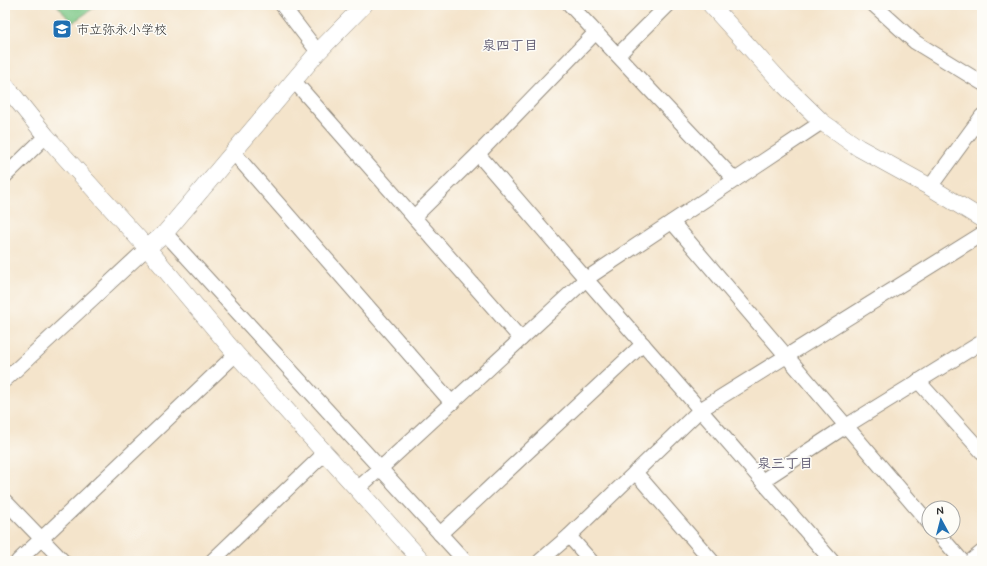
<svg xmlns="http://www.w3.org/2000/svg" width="987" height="566" font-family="Mynerve,'Klee One',sans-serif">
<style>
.green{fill:#7cc886;stroke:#547a58}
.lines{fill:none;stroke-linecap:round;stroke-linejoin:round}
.minor-casing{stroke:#90887b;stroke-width:16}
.tertiary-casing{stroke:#90887b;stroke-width:18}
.minor{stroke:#fff;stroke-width:14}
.tertiary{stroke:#fff;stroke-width:17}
.labels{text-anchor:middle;stroke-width:3;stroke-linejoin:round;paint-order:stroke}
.poi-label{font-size:13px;fill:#2b2b2b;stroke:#fdfcf7;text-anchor:start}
.neighbourhood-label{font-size:14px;font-weight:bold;fill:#5e5970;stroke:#fdfcf7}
</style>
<rect width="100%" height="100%" fill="#fdfcf7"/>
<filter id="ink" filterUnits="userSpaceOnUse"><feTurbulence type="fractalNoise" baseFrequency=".025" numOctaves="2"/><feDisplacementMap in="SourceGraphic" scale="8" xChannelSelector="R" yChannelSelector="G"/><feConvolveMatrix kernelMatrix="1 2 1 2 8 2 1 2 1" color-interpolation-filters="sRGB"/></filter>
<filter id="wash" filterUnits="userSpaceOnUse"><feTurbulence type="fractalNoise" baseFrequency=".012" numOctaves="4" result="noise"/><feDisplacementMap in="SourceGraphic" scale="16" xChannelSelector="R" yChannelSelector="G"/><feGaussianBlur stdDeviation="0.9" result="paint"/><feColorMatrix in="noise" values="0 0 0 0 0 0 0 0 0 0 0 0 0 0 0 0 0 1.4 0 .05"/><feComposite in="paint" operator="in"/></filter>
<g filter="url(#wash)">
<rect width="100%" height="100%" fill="#f4e4cb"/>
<path class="green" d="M57 5H98L72 23Z"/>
</g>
<g filter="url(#ink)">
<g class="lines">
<g class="minor-casing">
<g id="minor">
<path d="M282 5 318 52"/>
<path d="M570 5 735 180"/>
<path d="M874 5 915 42 982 83"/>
<path d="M618 55 668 5"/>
<path d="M294 81 521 339"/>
<path d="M233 152 452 403"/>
<path d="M478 154 586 279 832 561"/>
<path d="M5 176 46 136"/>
<path d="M930 187 982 116"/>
<path d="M414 217 478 154 595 33"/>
<path d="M672 222 929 523"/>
<path d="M165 233 465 561"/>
<path d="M5 380 147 248"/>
<path d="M918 381 982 452"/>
<path d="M635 472 712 561"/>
<path d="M762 481 846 426 982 342"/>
<path d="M357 489 381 468 586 279 822 122"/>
<path d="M5 501 63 561"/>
<path d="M937 532 962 561"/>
<path d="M440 534 643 344"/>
<path d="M569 536 591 561"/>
<path d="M18 561 236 354"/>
<path d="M212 561 325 453"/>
<path d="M540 561 569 536 700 410 982 234"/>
<path d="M971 561 982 552"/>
</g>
</g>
<g class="tertiary-casing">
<g id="tertiary">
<path d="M711 5 782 83 822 122 859 148 930 187 982 219"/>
<path d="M5 85 46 136 147 248 236 354 422 561"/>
<path d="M147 248 165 233 318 52 364 5"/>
</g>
</g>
<use href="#minor" class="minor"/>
<use href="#tertiary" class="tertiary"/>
</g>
</g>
<defs>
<g id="school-square" transform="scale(1)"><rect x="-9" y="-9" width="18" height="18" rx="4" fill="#1f6fb2" stroke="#fdfcf7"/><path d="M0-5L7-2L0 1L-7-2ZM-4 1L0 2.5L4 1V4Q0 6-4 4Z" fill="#fff"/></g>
</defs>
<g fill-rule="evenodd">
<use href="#school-square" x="62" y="29"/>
</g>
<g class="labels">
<g class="poi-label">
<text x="76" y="34">市立弥永小学校</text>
</g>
<g class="neighbourhood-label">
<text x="510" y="50">泉四丁目</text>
<text x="785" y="468">泉三丁目</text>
</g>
</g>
<rect width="987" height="566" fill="none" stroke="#fdfcf7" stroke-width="20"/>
<g transform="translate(941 520) rotate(353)"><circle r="19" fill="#fdfcf7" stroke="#a9a8a5"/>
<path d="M0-3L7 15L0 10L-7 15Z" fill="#1f6fb2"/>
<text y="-6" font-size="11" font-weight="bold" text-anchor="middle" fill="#2b2b2b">N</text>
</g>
</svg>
